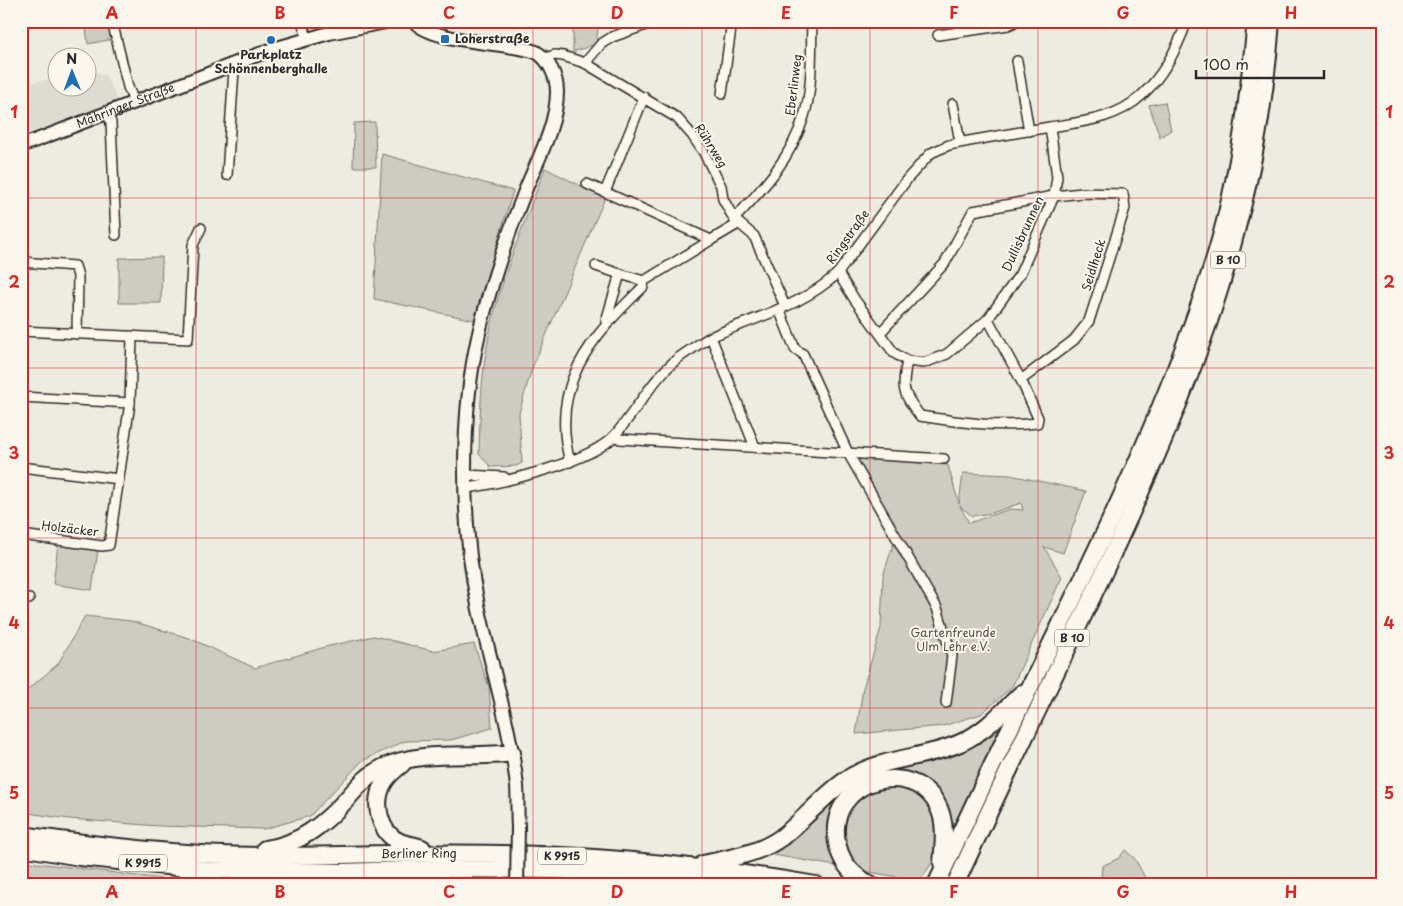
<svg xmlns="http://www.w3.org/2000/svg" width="1403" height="906" font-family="'Playpen Sans',sans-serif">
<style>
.built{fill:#dedbd1}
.green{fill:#cecbc2;stroke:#7c7b76;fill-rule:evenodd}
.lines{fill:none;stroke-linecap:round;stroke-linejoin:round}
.street-casing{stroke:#2b2b2b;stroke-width:12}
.secondary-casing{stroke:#2b2b2b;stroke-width:16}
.highway-casing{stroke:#2b2b2b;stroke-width:20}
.street{stroke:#fbf7ec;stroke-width:9}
.secondary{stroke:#fbf7ec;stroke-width:12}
.highway{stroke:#fbf7ec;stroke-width:16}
.secondary-bridge-casing{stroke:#2b2b2b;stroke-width:16;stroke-linecap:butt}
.secondary-bridge{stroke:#fbf7ec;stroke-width:12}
.grid{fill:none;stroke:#d62828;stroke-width:1;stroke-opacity:0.55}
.poi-dot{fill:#1f6fb2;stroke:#fbf7ec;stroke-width:2}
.labels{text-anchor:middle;stroke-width:4;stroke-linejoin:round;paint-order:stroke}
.shield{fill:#fbf7ec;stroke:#696865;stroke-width:1}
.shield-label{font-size:11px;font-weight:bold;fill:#2b2b2b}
.poi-label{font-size:12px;font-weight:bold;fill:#2b2b2b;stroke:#fbf7ec;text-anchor:start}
.street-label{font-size:12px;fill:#2b2b2b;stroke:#fbf7ec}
.park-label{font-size:12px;fill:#545351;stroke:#fbf7ec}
.neatline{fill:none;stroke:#d62828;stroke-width:2}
.grid-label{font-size:16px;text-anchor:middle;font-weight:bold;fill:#d62828}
</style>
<rect width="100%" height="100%" fill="#eeebe0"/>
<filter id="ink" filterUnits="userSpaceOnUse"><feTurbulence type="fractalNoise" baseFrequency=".02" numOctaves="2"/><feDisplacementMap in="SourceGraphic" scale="10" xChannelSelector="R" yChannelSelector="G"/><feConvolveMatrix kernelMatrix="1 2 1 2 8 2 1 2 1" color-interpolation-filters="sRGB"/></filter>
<g filter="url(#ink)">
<path class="built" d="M99 72 101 76 105 74 118 101 21 136V84L57 78 58 88H88V74Z"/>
<g class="green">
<path d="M85 21H109L113 39 88 44Z"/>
<path d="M573 21H599L596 44 573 52Z"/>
<path d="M1165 102 1171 130 1160 137 1149 105Z"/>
<path d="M375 122 376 167H353L354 123Z"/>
<path d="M382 154 513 191 474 320 374 299Z"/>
<path d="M545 168 605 198 532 368 519 413 522 463 516 466 491 467 479 454C480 414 481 375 489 335 500 278 525 223 545 168Z"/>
<path d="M162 257 161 303H119V258Z"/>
<path d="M854 457 948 465 959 504 963 473 1010 475 1086 491 1063 553 1044 547 1062 577 1012 687 981 714 943 726 856 734 863 688 881 628 883 576 898 529ZM1021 503 1023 510 1010 509 969 523 960 506 972 516 992 513Z"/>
<path d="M58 545 98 550 92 590 53 584Z"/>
<path d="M85 616 131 621 189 638 255 668 325 647 374 636 433 651 474 644 489 687 492 728 451 740 405 741 362 761 310 816 264 829 159 826 69 819 21 812V695L58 664Z"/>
<path d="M1000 730 954 829 920 881 768 854 848 785 893 767 980 743Z"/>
<path d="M1125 850 1135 859 1149 885H1101L1102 866 1119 858Z"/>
<path d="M21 861 210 885H21Z"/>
</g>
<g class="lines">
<g class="street-casing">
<g id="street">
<path d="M112 21 128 87 134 102"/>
<path d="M302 21 307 38"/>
<path d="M938 35 1008 25 1017 21"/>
<path d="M545 58 555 55 563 56 585 63 677 118 692 135 704 153 721 186 723 199 734 219 754 236 785 306"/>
<path d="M1017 61 1029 131"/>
<path d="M585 63 601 44 612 37 657 21"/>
<path d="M722 94 732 21"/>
<path d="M953 104 960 142"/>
<path d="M108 113 111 123 116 235"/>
<path d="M227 175 234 70 231 64"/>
<path d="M587 184 711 240 738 224"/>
<path d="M605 192 644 97"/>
<path d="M734 219C763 189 792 157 804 116 813 90 811 49 812 21"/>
<path d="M21 262 75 266 78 276 77 334"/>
<path d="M596 266 620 274"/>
<path d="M838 273 855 300 894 353 907 361 924 363 947 354 988 319 1020 274 1054 196 1057 177 1050 127"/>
<path d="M779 309 795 349 803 354 848 453 937 608 952 656 946 703"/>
<path d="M988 319 1021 380"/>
<path d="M606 321 620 274 644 281"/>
<path d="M21 331 188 339 193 245 201 228"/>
<path d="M880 333 945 263 973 211 1054 196 1082 193 1123 194 1125 208 1089 321 1074 340 1021 380 1038 418 1037 423C998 428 959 422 920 416 903 393 901 390 907 361"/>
<path d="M711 337 755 447"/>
<path d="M21 397 130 403"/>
<path d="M615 436 620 439 944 459"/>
<path d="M570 462C549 385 591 337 643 287L644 281 711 240"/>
<path d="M21 467 119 479"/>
<path d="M466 475 504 477"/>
<path d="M467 488C502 483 592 462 615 435 639 408 655 372 687 352 695 347 704 340 713 336 755 317 803 306 838 273L908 178 931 153 949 145C982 138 1016 133 1050 127 1082 122 1117 119 1142 95 1164 75 1177 49 1187 21"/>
<path d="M21 535 102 546 109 545 130 403 132 336"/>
<path d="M21 598 29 599"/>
</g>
</g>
<g class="secondary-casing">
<g id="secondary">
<path d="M414 21C434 44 506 41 536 52 549 59 557 77 557 92 557 125 537 161 525 191 507 237 490 285 479 333 460 413 461 525 478 605 491 666 510 725 517 786 518 800 517 813 518 827"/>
<path id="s1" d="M21 146 270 50 329 33 391 21"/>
</g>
</g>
<g class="highway-casing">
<g id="highway">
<path d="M402 764C394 770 387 776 383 784 373 803 379 833 400 842 407 845 415 845 422 848"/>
<path id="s2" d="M21 835C103 846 186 856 269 856 366 855 464 851 561 856 647 860 731 871 816 885"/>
<path d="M21 847 80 857 205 870 341 872 439 869 558 870 646 876 723 885"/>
<path d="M265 849C299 845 324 824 347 799 358 786 369 774 384 767 424 749 471 759 512 753"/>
<path d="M703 864C730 858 759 854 782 837 805 819 829 789 854 775 888 757 926 758 960 743 985 732 1003 711 1022 693"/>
<path d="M264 878 295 885"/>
<path d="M395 885 404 879 420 874"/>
<path d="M872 885C855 878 843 865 838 847 820 776 925 752 942 817 946 832 943 848 942 863"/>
<path d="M936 885C968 817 999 750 1032 683 1099 546 1167 410 1213 264 1238 185 1248 103 1256 21"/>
<path d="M955 885C1003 780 1054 677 1103 574 1155 462 1207 347 1237 227 1255 160 1266 91 1271 21"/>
</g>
</g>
<use href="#street" class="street"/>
<use href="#secondary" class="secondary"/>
<use href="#highway" class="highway"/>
<g class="secondary-bridge-casing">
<path id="secondary-bridge" d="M517 885 518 827"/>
</g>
<use href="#secondary-bridge" class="secondary-bridge"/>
</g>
</g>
<path class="grid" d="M196 21V885M364 21V885M533 21V885M702 21V885M870 21V885M1038 21V885M1207 21V885M21 198H1382M21 368H1382M21 538H1382M21 708H1382"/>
<g class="poi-dot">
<rect x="440" y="34" width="10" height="10" rx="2.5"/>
<circle cx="271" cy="40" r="5"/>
</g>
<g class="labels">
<g class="shield">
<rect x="1210.5" y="251.5" width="35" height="17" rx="4"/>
<rect x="1054.5" y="629.5" width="35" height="17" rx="4"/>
<rect x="538" y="847.5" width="48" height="17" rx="4"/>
<rect x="119" y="854.5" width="48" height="17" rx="4"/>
</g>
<g class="shield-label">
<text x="1228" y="264">B 10</text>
<text x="1072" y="642">B 10</text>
<text x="562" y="860">K 9915</text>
<text x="143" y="867">K 9915</text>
</g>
<g class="poi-label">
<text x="455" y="43">Loherstraße</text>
<text x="271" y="59" text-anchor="middle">Parkplatz<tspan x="271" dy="14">Schönnenberghalle</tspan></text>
</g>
<g class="street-label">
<text transform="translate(794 85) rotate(-83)" y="4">Eberlinweg</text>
<text dy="4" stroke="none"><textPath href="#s1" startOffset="112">Mähringer Straße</textPath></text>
<text transform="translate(711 146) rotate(58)" y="4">Rührweg</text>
<text transform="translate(1023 234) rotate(-65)" y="4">Dullisbrunnen</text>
<text transform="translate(848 237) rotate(-54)" y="4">Ringstraße</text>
<text transform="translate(1094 265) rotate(-73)" y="4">Seidlheck</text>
<text transform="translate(70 529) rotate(7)" y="4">Holzäcker</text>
<text dy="4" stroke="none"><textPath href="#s2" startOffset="399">Berliner Ring</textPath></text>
</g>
<g class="park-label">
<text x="953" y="637">Gartenfreunde<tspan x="953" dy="14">Ulm Lehr e.V.</tspan></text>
</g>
</g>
<rect width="1403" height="906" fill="none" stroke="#fbf7ec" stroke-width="55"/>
<g transform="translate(72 72) rotate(359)"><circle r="24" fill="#fbf7ec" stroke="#a8a59f"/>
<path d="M0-4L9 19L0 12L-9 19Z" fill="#1f6fb2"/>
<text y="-8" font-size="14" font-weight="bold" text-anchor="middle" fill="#2b2b2b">N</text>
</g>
<path d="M1196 70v8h128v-8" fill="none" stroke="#2b2b2b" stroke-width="2.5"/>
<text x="1203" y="70" font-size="15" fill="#2b2b2b" stroke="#fbf7ec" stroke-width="4" paint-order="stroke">100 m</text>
<rect x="28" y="28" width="1348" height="850" class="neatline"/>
<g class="grid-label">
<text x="112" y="19">A</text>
<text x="280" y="19">B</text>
<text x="449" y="19">C</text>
<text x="617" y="19">D</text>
<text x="786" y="19">E</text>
<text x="954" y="19">F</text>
<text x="1123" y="19">G</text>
<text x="1291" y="19">H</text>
<text x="14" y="118">1</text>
<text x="1389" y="118">1</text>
<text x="14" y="288">2</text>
<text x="1389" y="288">2</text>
<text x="14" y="459">3</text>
<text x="1389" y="459">3</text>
<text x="14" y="629">4</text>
<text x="1389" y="629">4</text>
<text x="14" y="799">5</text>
<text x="1389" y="799">5</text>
<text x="112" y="898">A</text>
<text x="280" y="898">B</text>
<text x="449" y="898">C</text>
<text x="617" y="898">D</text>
<text x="786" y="898">E</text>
<text x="954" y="898">F</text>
<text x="1123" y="898">G</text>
<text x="1291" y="898">H</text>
</g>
</svg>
